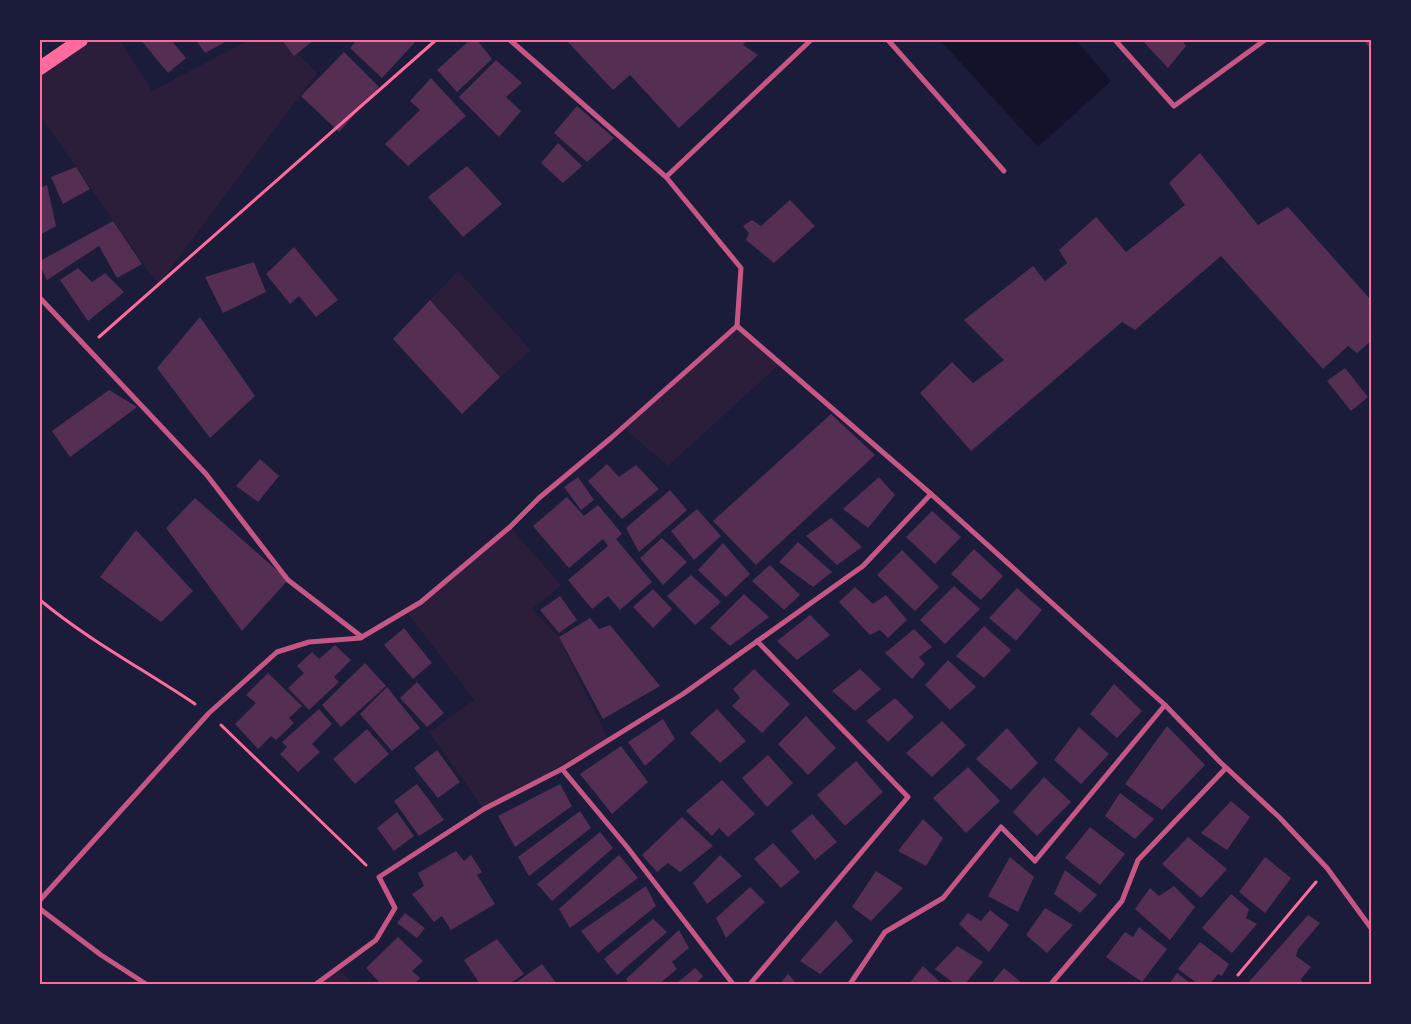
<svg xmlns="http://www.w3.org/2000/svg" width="1411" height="1024" font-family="Rubik,sans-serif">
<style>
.green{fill:#2a1e3b}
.water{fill:#12122b}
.building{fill:#542f53}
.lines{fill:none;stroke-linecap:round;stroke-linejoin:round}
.path{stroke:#ff6b9d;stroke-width:3}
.minor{stroke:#c65784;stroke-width:5}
.trunk{stroke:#ff6b9d;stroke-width:14}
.neatline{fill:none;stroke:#ff6b9d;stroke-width:2}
</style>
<rect width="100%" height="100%" fill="#1b1b3a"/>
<g class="green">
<path d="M81 40H120L152 91 249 40H285L317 73 158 285 40 115V68Z"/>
<path d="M458 271 531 350 501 377 430 300Z"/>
<path d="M737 326 781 363 668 466 623 427Z"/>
<path d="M510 527 561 585 532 609 559 637 608 739 484 809 429 732 474 700 406 611Z"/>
<path d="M338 967 353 984H318Z"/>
</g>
<path class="water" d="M940 40H1076L1111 81 1038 147Z"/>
<g class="building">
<path d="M141 40H171L186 58 168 73Z"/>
<path d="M196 40H229L205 53Z"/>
<path d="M282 40H314L294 56Z"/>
<path d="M357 40H417L382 78 350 48Z"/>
<path d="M470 40H477L492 59 457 92 437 70Z"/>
<path d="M566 40H747L743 45 758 55 679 128 630 75 613 90Z"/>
<path d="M1142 40H1182L1186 46 1168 68Z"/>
<path d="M1363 40H1371V49Z"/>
<path d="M344 52 379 87 339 132 301 96Z"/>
<path d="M496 60 522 83 506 97 521 111 499 137 459 97Z"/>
<path d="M431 78 466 116 408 166 385 144 420 110 410 101Z"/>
<path d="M577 106 614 138 587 162 554 133Z"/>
<path d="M558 143 582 166 563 183 541 163Z"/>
<path d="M1200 153 1258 225 1288 207 1371 300V341L1357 353 1348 346 1323 369 1221 256 1135 330 1122 322 971 451 920 393 952 362 973 383 1004 360 964 320 1033 266 1045 281 1067 263 1059 250 1096 217 1126 252 1185 205 1169 183Z"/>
<path d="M467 166 502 204 463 237 428 197Z"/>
<path d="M76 167 90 189 63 204 51 177Z"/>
<path d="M47 185 56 226 40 235V188Z"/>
<path d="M790 200 815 226 774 263 746 240 749 233 743 226 752 220 761 226Z"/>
<path d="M113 221 142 264 117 278 99 246 47 280 40 266V261Z"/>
<path d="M294 247 338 300 316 317 299 296 290 304 266 274Z"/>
<path d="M254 262 266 292 223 313 205 277Z"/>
<path d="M78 268 92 282 105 273 124 292 88 321 60 280Z"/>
<path d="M430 300 500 377 462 414 393 339Z"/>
<path d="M200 317 255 396 210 438 157 368Z"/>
<path d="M1345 368 1368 397 1351 411 1327 381Z"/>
<path d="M109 390 137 407 70 457 52 431Z"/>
<path d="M831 414 875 455 756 565 713 521Z"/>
<path d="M260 459 279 476 258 502 236 486Z"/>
<path d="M607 464 619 477 636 465 659 489 622 519 588 481Z"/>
<path d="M578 477 594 500 581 510 564 487Z"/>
<path d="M879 477 895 495 868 528 843 509Z"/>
<path d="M670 490 687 510 639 552 626 528Z"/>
<path d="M567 497 584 516 598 505 622 534 616 539 652 582 620 610 608 596 592 609 568 580 608 546 603 539 569 568 533 526Z"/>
<path d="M195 498 288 580 242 631 166 528Z"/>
<path d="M697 509 721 536 694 560 671 531Z"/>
<path d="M932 511 961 537 935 564 906 537Z"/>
<path d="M831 518 862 547 837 565 806 536Z"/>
<path d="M136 530 193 591 161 622 100 577Z"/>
<path d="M662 538 687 562 663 585 640 558Z"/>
<path d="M798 542 832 572 813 587 779 562Z"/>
<path d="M723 543 750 574 726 597 698 570Z"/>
<path d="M974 549 1003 576 981 600 951 574Z"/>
<path d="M902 550 939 587 915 611 877 575Z"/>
<path d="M770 565 800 595 784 610 752 581Z"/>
<path d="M691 575 721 602 695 625 667 596Z"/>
<path d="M954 586 980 609 945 644 920 620Z"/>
<path d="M855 587 873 604 886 595 907 620 888 638 880 630 870 635 839 602Z"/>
<path d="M1017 588 1042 610 1016 641 989 618Z"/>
<path d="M653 589 672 609 653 628 633 607Z"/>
<path d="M744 594 769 617 730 646 710 628Z"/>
<path d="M560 596 577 620 559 633 540 610Z"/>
<path d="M810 615 830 635 797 660 777 641Z"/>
<path d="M590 618 599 629 610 625 660 686 603 719 559 637Z"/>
<path d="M984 626 1011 650 984 678 956 656Z"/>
<path d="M404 628 432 663 413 679 384 645Z"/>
<path d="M914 629 932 647 919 657 925 664 912 679 885 653Z"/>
<path d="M335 645 351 660 334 677 339 682 309 710 288 688 304 673 297 666 312 652 319 659Z"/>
<path d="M948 660 976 687 950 710 925 685Z"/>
<path d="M365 663 386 686 341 727 322 705Z"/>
<path d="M754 669 790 704 762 733 732 706 740 698 733 689Z"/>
<path d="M860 669 881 689 855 711 832 691Z"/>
<path d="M268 673 302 706 289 718 294 723 276 740 271 736 258 749 235 724 256 703 246 695Z"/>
<path d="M417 682 444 713 427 727 400 698Z"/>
<path d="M1114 684 1142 711 1117 738 1090 714Z"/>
<path d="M387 687 420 728 392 751 360 714Z"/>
<path d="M895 698 914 717 888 742 866 721Z"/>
<path d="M319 709 332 724 312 744 320 752 298 772 280 754 287 747 282 742Z"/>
<path d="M717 709 746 741 720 763 690 733Z"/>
<path d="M806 716 836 748 808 775 778 744Z"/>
<path d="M663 719 675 739 645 766 628 742Z"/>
<path d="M942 721 966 745 932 777 906 753Z"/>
<path d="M1167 726 1205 765 1162 810 1125 784Z"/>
<path d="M1079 727 1109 754 1081 784 1054 760Z"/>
<path d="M1007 728 1038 763 1011 790 976 759Z"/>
<path d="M367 729 389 754 355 784 333 759Z"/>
<path d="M621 746 648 782 612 814 580 774Z"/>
<path d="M437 750 460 782 438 798 414 768Z"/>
<path d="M768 755 793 783 767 807 742 778Z"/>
<path d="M856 761 883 792 845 826 817 795Z"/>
<path d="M968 767 1000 801 966 833 933 798Z"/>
<path d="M1044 777 1071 802 1037 836 1013 812Z"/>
<path d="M722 780 755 814 728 837 719 828 712 836 686 811Z"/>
<path d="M417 784 444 820 419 836 394 801Z"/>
<path d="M560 784 572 806 515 847 498 816Z"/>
<path d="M1120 793 1154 819 1135 839 1105 816Z"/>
<path d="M1231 801 1250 817 1227 850 1201 833Z"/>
<path d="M580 811 591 828 529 876 518 857Z"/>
<path d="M397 812 414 836 394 851 377 828Z"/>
<path d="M812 814 837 842 815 860 791 831Z"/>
<path d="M682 817 713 846 680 872 668 863 657 872 642 855Z"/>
<path d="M923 819 943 838 926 866 898 851Z"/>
<path d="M1090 827 1125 854 1100 885 1065 858Z"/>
<path d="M600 832 613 848 552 901 537 884Z"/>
<path d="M1188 837 1227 869 1201 898 1162 864Z"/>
<path d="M773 843 800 872 781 888 754 859Z"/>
<path d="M456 851 464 861 471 855 482 872 477 875 495 904 451 930 442 916 434 922 412 894 424 886 418 873Z"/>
<path d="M619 855 638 878 570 928 559 909Z"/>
<path d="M720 855 742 876 707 904 693 883Z"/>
<path d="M1010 857 1034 877 1018 912 988 896Z"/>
<path d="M1265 857 1291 878 1265 913 1239 892Z"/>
<path d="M1065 870 1097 895 1080 913 1054 894Z"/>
<path d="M876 871 903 888 871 921 852 907Z"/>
<path d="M646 886 656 906 598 953 581 931Z"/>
<path d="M1174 886 1195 907 1170 940 1135 909 1150 888 1159 896Z"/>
<path d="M750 887 765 902 726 938 716 918Z"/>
<path d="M1231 894 1249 909 1246 918 1257 924 1232 953 1202 928Z"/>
<path d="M1045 908 1073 925 1047 953 1026 935Z"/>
<path d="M990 910 1009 925 989 952 959 924 968 913 981 921Z"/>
<path d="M405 913 425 928 417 938 397 923Z"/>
<path d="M1308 915 1320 923 1298 949 1296 956 1311 967 1301 979 1303 984H1247Z"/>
<path d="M653 919 667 932 617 975 604 959Z"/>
<path d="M836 920 853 941 820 974 800 961Z"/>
<path d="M1139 927 1167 949 1142 982 1106 957 1125 932 1133 937Z"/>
<path d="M679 930 689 948 672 962 677 969 659 984H628L626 979Z"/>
<path d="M398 937 423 961 412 971 420 978 414 984H381L366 968Z"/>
<path d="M497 939 524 974 509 984H480L464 960Z"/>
<path d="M1200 942 1229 964 1222 976 1218 974 1210 984H1198L1178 969Z"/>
<path d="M957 946 983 962 965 984H955L935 969Z"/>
<path d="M542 964 557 984H514Z"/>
<path d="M923 966 942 984H909Z"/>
<path d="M695 968 703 976 696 984H676Z"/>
<path d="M1004 968 1023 984H991Z"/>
<path d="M1177 973 1191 984H1169Z"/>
<path d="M788 974 797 984H780Z"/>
</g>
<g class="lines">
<g class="path">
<path d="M99 337 436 40"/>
<path d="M40 600C88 640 143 669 195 704"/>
<path d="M221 725 366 865"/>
<path d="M1238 975 1316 882"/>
</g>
<g class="minor">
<path d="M888 40 1004 171"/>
<path d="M1115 40 1174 106 1265 40"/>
<path d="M666 177 811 40"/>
<path d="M40 298 206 474 288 580 362 637 421 602 510 527 539 498 611 438 737 326 741 268 666 177 510 40"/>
<path d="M737 326 931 494 1165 705 1220 762 1279 817 1327 868 1371 928"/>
<path d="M562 769 627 847 733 984"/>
<path d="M40 900 209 713 277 652 309 642 361 638"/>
<path d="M40 909 101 955 146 984"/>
<path d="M316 984 376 940 395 908 379 877 484 809 562 769 683 694 863 566 931 494"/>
<path d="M750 984 908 797 757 641"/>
<path d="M850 984 885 932 943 898 1001 827 1035 861 1165 705"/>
<path d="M1051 984 1122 901 1138 860 1226 768"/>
</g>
<path class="trunk" d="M40 68 81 40"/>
</g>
<rect width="1411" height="1024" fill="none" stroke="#1b1b3a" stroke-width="82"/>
<rect x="41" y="41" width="1329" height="942" class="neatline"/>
</svg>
